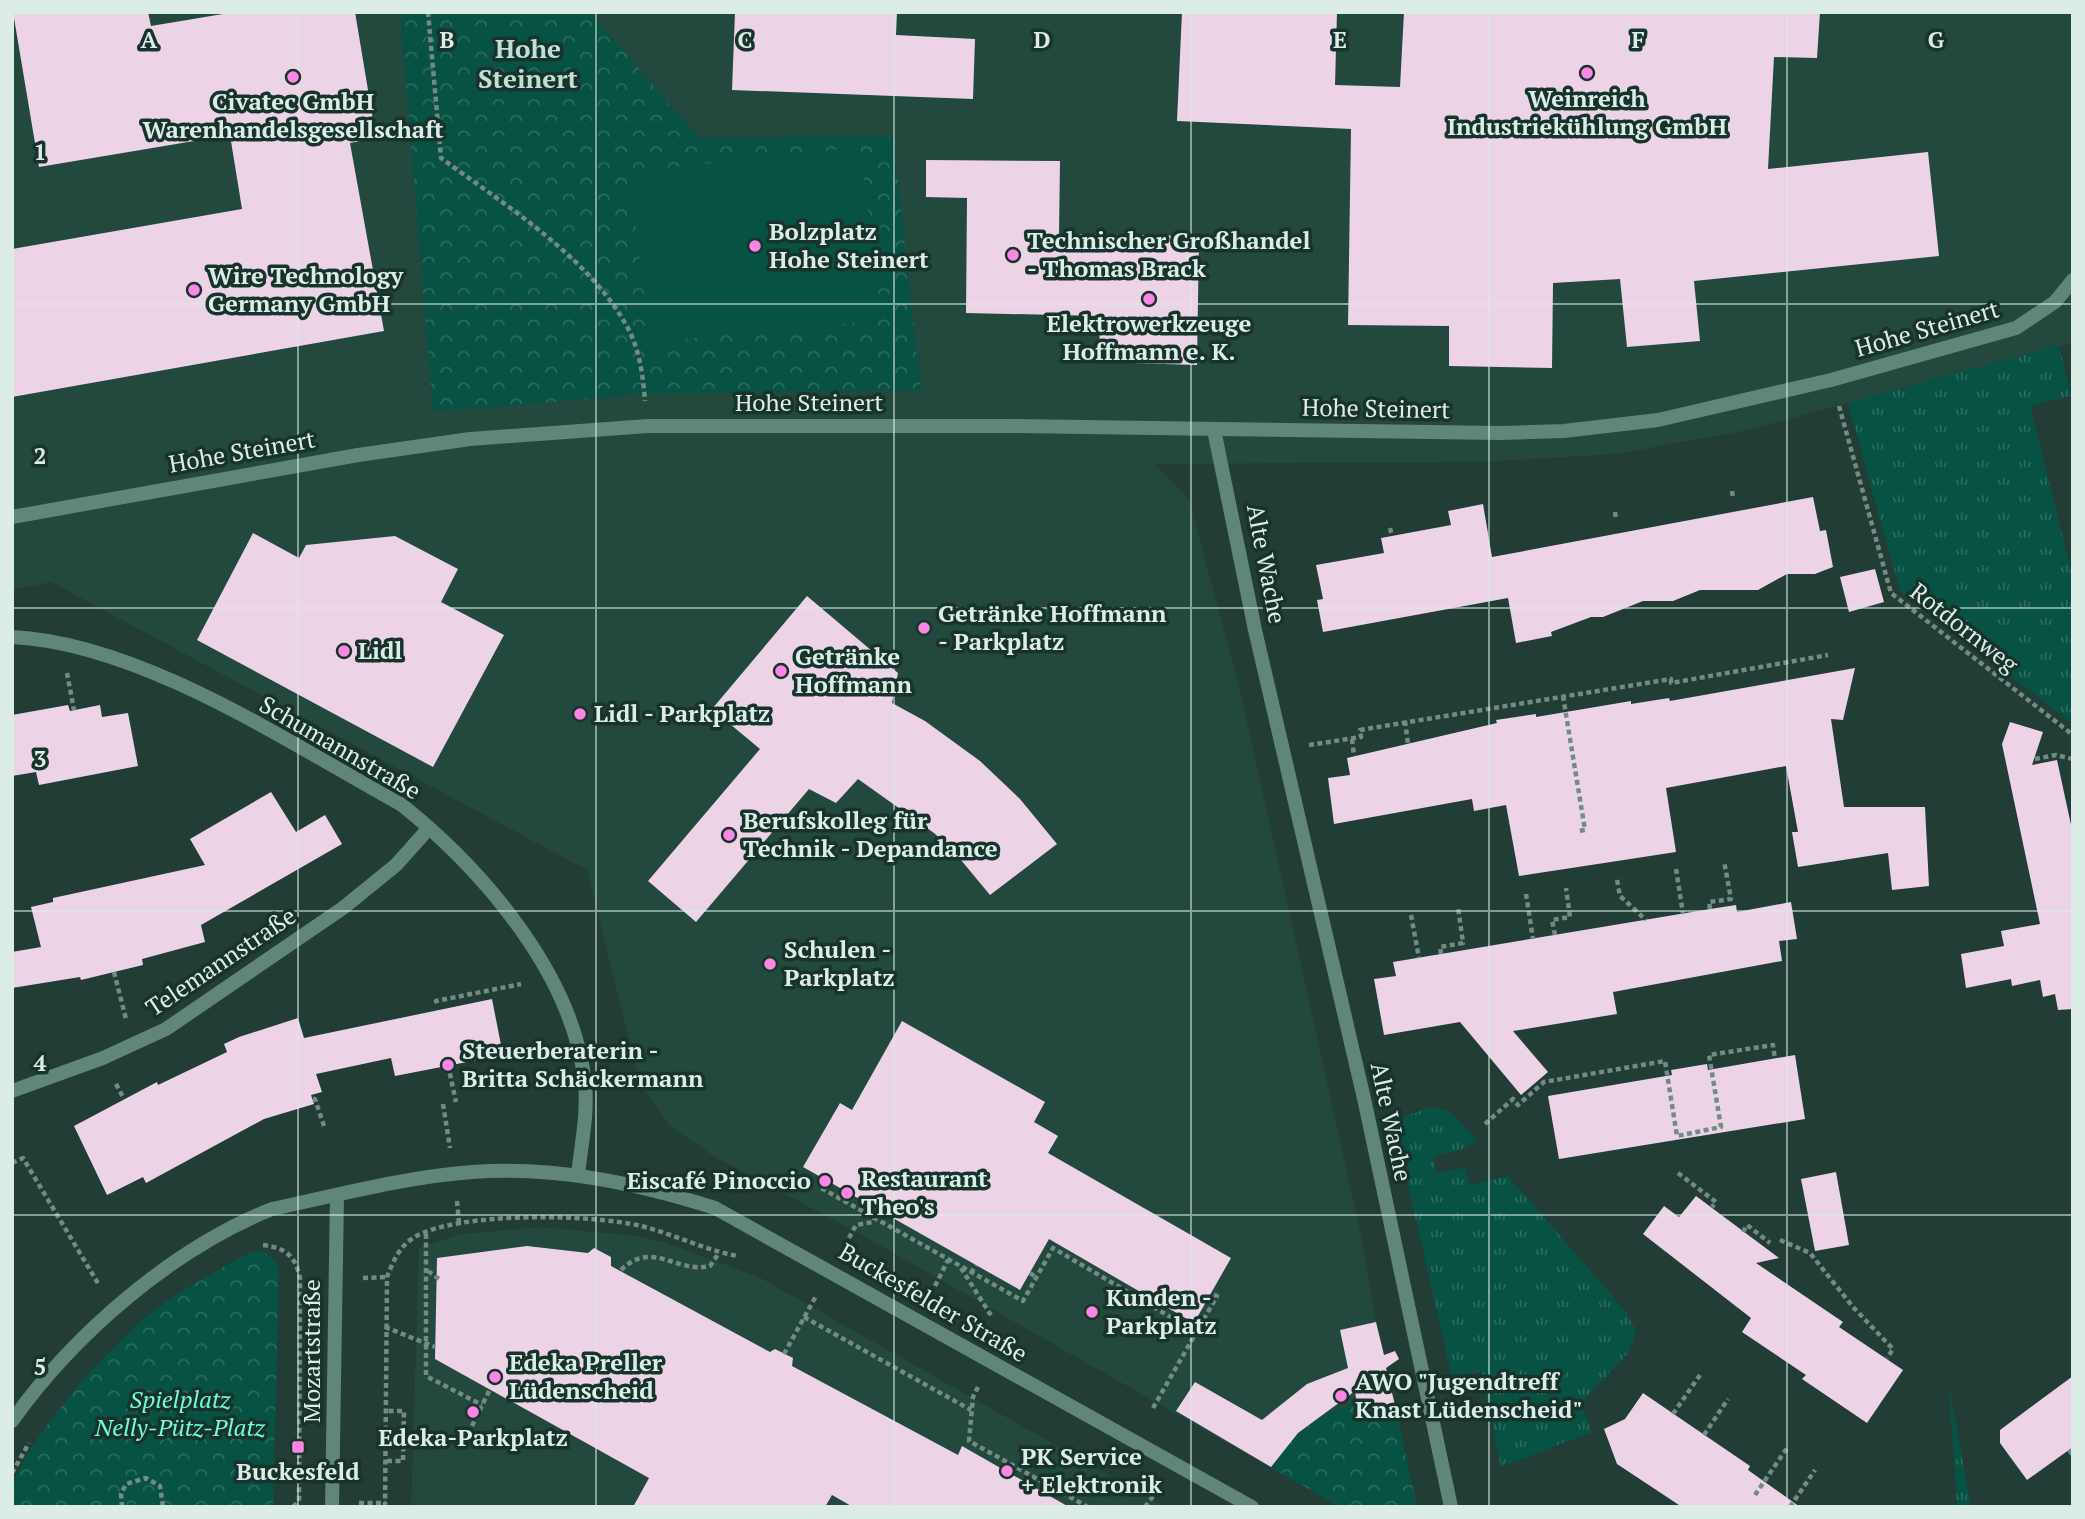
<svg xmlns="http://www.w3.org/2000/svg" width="2085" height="1519" font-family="'PT Serif',serif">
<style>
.built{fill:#23483e}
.grass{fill:url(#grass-tufts)}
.park{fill:url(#park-crowns)}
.pitch{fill:#085243}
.building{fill:#ecd3e6}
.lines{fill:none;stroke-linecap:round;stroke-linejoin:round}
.path{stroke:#748b84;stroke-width:4.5;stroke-dasharray:5 3.5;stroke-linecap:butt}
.street{stroke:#60857a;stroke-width:14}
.grid{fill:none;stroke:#dcece7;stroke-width:2;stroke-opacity:0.55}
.poi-dot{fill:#fc86e4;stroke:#17332b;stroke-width:2.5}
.labels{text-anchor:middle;stroke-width:7;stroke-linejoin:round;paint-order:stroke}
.poi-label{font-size:24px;font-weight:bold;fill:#dcece7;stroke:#17332b;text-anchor:start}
.street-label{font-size:24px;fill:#dcece7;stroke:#17332b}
.park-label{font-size:24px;font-style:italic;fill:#74f9d7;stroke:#17332b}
.neighbourhood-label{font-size:26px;font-weight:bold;fill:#c0e0d5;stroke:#17332b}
.grid-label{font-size:23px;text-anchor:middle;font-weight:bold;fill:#dcece7;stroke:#17332b;stroke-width:7;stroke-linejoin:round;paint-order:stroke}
</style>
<defs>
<pattern id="grass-tufts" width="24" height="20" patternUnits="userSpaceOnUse" patternTransform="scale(1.75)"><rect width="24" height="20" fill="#085243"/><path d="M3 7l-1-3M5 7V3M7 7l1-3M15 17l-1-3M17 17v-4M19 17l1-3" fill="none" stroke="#2b6b5e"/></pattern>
<pattern id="park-crowns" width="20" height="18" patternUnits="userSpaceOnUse" patternTransform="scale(1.75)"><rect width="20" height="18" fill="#085243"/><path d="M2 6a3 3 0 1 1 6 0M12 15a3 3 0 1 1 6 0" fill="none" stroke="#2b6b5e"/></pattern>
</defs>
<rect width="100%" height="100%" fill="#213d35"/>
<g class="built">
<path d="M12 12H2073V343L1748 430 1616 454 1482 462 1155 464 1189 499 1239 686 1362 1240 1376 1322 1417 1507H1340L853 1230 718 1159 670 1126 640 1084 587 870 51 582 12 590Z"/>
<path d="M541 1227 638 1236 663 1242 759 1277 1165 1507H411L419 1248 461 1234Z"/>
</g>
<g class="grass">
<path d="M2059 345 2071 396 2030 406 2073 578V724L1900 591 1848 403Z"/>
<path d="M1431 1107 1449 1111 1477 1140 1467 1148 1433 1156 1437 1173 1465 1168 1470 1185 1508 1176 1626 1312 1636 1330 1629 1352 1581 1403 1592 1432 1501 1467 1481 1371 1452 1377 1395 1129 1406 1116Z"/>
<path d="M1949 1388 1951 1396 1971 1507H1957Z"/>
</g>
<g class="park">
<path d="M400 12H590L699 138 893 136 921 390 645 394 433 412Z"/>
<path d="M262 1251 274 1259 279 1270 273 1507H12C12 1500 11 1492 13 1485 29 1434 122 1331 167 1301 194 1283 223 1267 251 1252Z"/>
<path d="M1357 1403 1358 1413 1395 1405 1417 1507H1340L1272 1468C1292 1434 1318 1413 1357 1403Z"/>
</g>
<path class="pitch" d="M860 147 881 320 650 342 629 172Z"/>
<g class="building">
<path d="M13 12H148L151 26 235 12H355L376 138 350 143 384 331 12 397V249L242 209 230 135 39 167Z"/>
<path d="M735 12H897L896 35 975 39 973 99 732 90Z"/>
<path d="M1182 12H1337L1335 85 1400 87 1404 12H1820L1817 58 1774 57 1768 169 1928 152 1939 256 1694 281 1700 341 1627 347 1620 279 1553 283 1552 368 1449 366V326L1348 325 1351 129 1177 121Z"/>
<path d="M926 160 1060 161 1059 234 1199 236 1197 365 1099 362 1100 316 966 313 967 198 926 197Z"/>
<path d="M1813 497 1820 531 1826 530 1833 567 1815 574H1787L1758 590H1700L1673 601H1643L1603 617H1591L1551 632 1552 636 1516 643 1508 598 1323 632 1317 600 1323 599 1316 565 1384 553 1381 538 1451 525 1448 511 1483 504 1492 557Z"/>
<path d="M253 533 299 558 306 545 395 536 458 569 441 602 504 635 433 767 197 640Z"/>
<path d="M1875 569 1884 602 1849 612 1840 577Z"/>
<path d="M807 596 898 673 892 703 925 721 980 761 1020 799 1057 844 990 895 956 854 934 833 858 779 836 803 809 789 696 922 648 881 760 749 712 709Z"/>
<path d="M1855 668 1843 720 1831 719 1844 807H1925L1929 886 1892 890 1888 853 1798 867 1792 832H1798L1786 766 1666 788 1676 852 1519 876 1506 805 1474 811 1472 799 1334 824 1328 778 1350 775 1347 758 1497 723 1496 720 1536 714V717L1631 701V704L1669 698 1670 701Z"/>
<path d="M68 705 70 711 100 705 102 717 128 713 138 766 39 785 36 772 12 776V715Z"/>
<path d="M2010 722 2043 732 2032 765 2057 760 2073 834V1009L2058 1010 2055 994 2043 997 2040 980 2012 986 2011 979 1966 988 1961 954 2004 946 2001 931 2040 924 2002 744Z"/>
<path d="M271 792 296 832 325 815 342 844 201 925 205 942 142 959 143 965 81 980 80 977 12 988V952L41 947 31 907 53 902V898L205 865 190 839Z"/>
<path d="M1791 902 1797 939 1779 941 1782 961 1613 992 1617 1014 1513 1031 1548 1072 1521 1095 1460 1022 1384 1035 1374 979 1396 976 1393 962 1710 909 1736 905 1737 912Z"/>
<path d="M492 999 503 1055 395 1076 391 1058 316 1074 322 1092 311 1095 314 1104 264 1119 146 1183 143 1177 107 1195 74 1126 157 1082 158 1085 227 1052 224 1044 239 1037 298 1018 304 1038Z"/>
<path d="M902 1021 1045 1102 1034 1122 1058 1136 1048 1153 1231 1258 1194 1323 1049 1239 1020 1290 803 1167 840 1103 852 1110Z"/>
<path d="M1795 1055 1805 1119 1559 1159 1548 1096 1672 1075 1671 1070 1707 1064 1708 1070Z"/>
<path d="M1836 1172 1849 1245 1815 1251 1801 1179Z"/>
<path d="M1696 1196 1779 1258 1756 1263 1843 1322 1839 1327 1903 1370 1867 1423 1802 1379 1806 1375 1742 1332 1751 1318 1643 1234 1664 1206 1679 1217Z"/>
<path d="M527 1246 588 1253 594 1248 611 1257V1266L770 1352 775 1349 793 1358 792 1366 958 1455 962 1446 1069 1507H853L832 1495 825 1507H633L649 1478 435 1359 437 1258Z"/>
<path d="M1376 1322 1384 1355 1395 1351 1399 1359 1386 1368 1395 1405 1358 1413 1355 1391 1298 1433 1271 1467 1176 1411 1195 1382 1262 1420 1307 1384 1348 1368 1340 1330Z"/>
<path d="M2073 1376V1447L2027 1480 2000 1443V1430Z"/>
<path d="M1643 1393 1750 1466 1748 1470 1800 1507H1682L1617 1464 1604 1429 1625 1419Z"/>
</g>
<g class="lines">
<g class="path">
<path d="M428 12 441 158C502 203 586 255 625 323 639 346 643 374 645 401"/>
<path d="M1839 406 1891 593 2073 735"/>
<path d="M1732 491 1733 497"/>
<path d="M1615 512 1616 519"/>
<path d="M1390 528 1392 536"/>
<path d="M67 673 74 710"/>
<path d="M1563 696 1585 830 1578 831"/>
<path d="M1405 721 1408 744"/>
<path d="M1352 739 1354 756"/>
<path d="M1309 745 1361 737 1360 730 1671 679V683L1828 655"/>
<path d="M2035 759 2056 755 2073 759"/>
<path d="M1676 869 1683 914"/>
<path d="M1617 880 1620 896 1646 920"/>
<path d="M1526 894 1533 939"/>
<path d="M1710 909 1709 902 1731 899 1724 861"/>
<path d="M1411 915 1419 958"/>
<path d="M1555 935 1552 920 1570 917 1566 888"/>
<path d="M1441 954 1440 947 1463 943 1458 907"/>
<path d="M114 972 126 1019"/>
<path d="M437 1003 436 1001 521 984"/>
<path d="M448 1065 456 1102"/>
<path d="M116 1084 124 1099"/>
<path d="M313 1099H315L325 1129"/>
<path d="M443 1104 450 1148"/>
<path d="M1485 1124 1513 1099 1518 1105 1544 1082 1665 1061 1677 1136 1721 1127 1709 1055 1773 1045 1775 1059"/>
<path d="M12 1163 23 1158 99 1285"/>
<path d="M1678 1173 1716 1202 1712 1207"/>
<path d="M825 1181 821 1188 1023 1301 1053 1248 1196 1332"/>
<path d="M843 1200 847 1193"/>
<path d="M457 1201 459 1223"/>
<path d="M1743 1232 1747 1225 1770 1243"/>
<path d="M426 1234V1376L482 1405"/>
<path d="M849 1238 856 1225 873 1222 875 1218"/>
<path d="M1780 1240 1810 1253 1853 1307 1893 1349 1887 1358"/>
<path d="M263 1245C286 1248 296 1256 300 1279L299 1501 293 1507"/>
<path d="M961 1268 992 1317"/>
<path d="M621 1270C653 1239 676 1274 710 1266L719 1253"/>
<path d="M428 1271 439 1279"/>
<path d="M971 1273 976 1265"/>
<path d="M1030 1273 1036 1277"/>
<path d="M363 1278 387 1277"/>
<path d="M935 1286 948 1260"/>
<path d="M804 1317 971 1410"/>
<path d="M385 1327 435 1347"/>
<path d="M784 1354 816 1296"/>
<path d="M978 1387 973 1397 969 1441 1088 1507"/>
<path d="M1153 1408 1217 1296 1211 1293"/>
<path d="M1673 1414 1700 1375"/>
<path d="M472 1426 490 1389"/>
<path d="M1704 1435 1728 1399"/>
<path d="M2069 1450 2073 1455"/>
<path d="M387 1461H403L404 1411H387"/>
<path d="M12 1473 29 1443"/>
<path d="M1755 1495 1787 1448"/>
<path d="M359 1503H386"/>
<path d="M122 1507 121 1494 126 1484 146 1478 160 1486 163 1507"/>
<path d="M385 1507 387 1277C393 1262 399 1247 413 1238 456 1211 592 1214 641 1226 674 1234 704 1250 738 1256"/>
<path d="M1145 1507 1159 1488"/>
<path d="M1790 1507 1815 1470"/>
</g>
<g class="street">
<path d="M1214 430 1255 630 1365 1103 1451 1507"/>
<path d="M12 517 358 455 470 439 648 426H1009L1500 433 1564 431 1658 420 1831 380 2016 328 2055 302 2073 280"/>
<path d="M12 637C141 643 289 743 402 805 483 870 575 976 585 1085 588 1114 581 1146 578 1175"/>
<path d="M12 1091 103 1058 166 1029 343 908 396 865 429 828"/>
<path d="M12 1421C74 1334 172 1249 272 1209 337 1195 405 1177 472 1172 555 1166 636 1183 715 1208L1252 1507"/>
<path d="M332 1507 337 1196"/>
</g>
</g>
<path class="grid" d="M298 12V1507M596 12V1507M894 12V1507M1191 12V1507M1489 12V1507M1787 12V1507M12 304H2073M12 608H2073M12 911H2073M12 1215H2073"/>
<g class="poi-dot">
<circle cx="1587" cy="73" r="7"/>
<circle cx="293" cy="77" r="7"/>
<circle cx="755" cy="246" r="7"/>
<circle cx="1013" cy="255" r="7"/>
<circle cx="194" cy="290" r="7"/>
<circle cx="1149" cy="299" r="7"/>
<circle cx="924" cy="628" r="7"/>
<circle cx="344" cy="651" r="7"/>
<circle cx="781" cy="671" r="7"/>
<circle cx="580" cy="714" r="7"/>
<circle cx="729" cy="835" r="7"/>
<circle cx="770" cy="964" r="7"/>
<circle cx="448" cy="1065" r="7"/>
<circle cx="825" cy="1181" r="7"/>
<circle cx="847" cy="1193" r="7"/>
<circle cx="1092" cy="1312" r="7"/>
<circle cx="495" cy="1377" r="7"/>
<circle cx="1341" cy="1396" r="7"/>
<circle cx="473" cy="1412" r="7"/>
<rect x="291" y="1440" width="14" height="14" rx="3.5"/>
<circle cx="1007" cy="1471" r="7"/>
</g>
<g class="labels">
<g class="poi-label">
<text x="1587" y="107" text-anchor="middle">Weinreich<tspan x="1587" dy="28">Industriekühlung GmbH</tspan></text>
<text x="293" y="110" text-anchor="middle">Civatec GmbH<tspan x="293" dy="28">Warenhandelsgesellschaft</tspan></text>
<text x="769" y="240">Bolzplatz<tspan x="769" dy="28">Hohe Steinert</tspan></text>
<text x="1027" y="249">Technischer Großhandel<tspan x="1027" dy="28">- Thomas Brack</tspan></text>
<text x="208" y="284">Wire Technology<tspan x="208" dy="28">Germany GmbH</tspan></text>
<text x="1149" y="332" text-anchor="middle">Elektrowerkzeuge<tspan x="1149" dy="28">Hoffmann e. K.</tspan></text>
<text x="938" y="622">Getränke Hoffmann<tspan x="938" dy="28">- Parkplatz</tspan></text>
<text x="358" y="659">Lidl</text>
<text x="795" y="665">Getränke<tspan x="795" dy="28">Hoffmann</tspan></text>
<text x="594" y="722">Lidl - Parkplatz</text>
<text x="743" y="829">Berufskolleg für<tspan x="743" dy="28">Technik - Depandance</tspan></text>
<text x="784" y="958">Schulen -<tspan x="784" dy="28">Parkplatz</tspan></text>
<text x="462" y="1059">Steuerberaterin -<tspan x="462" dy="28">Britta Schäckermann</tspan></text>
<text x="861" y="1187">Restaurant<tspan x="861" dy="28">Theo's</tspan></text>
<text x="811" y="1189" text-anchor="end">Eiscafé Pinoccio</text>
<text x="1106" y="1306">Kunden -<tspan x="1106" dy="28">Parkplatz</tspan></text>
<text x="509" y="1371">Edeka Preller<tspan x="509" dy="28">Lüdenscheid</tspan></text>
<text x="1355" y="1390">AWO "Jugendtreff<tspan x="1355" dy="28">Knast Lüdenscheid"</tspan></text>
<text x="473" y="1446" text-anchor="middle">Edeka-Parkplatz</text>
<text x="1021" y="1465">PK Service<tspan x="1021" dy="28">+ Elektronik</tspan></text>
<text x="298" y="1480" text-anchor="middle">Buckesfeld</text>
</g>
<g class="street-label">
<text transform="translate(1927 329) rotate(-16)" y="8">Hohe Steinert</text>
<text x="809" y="411">Hohe Steinert</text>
<text transform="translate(1376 409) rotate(1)" y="8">Hohe Steinert</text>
<text transform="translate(242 452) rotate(-10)" y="8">Hohe Steinert</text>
<text transform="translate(1266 564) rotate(79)" y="8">Alte Wache</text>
<text transform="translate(1964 628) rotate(38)" y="8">Rotdornweg</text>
<text transform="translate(340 748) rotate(30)" y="8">Schumannstraße</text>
<text transform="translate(221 962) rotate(-34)" y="8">Telemannstraße</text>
<text transform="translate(1391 1122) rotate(78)" y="8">Alte Wache</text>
<text transform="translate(933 1303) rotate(30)" y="8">Buckesfelder Straße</text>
<text transform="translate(312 1351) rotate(-90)" y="8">Mozartstraße</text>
</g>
<g class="park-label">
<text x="180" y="1408">Spielplatz<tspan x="180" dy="28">Nelly-Pütz-Platz</tspan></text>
</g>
<g class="neighbourhood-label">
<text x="528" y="58">Hohe<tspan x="528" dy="30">Steinert</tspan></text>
</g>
</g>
<g class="grid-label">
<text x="149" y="48">A</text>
<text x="447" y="48">B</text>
<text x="745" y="48">C</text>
<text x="1042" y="48">D</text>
<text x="1340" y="48">E</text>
<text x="1638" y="48">F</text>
<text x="1936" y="48">G</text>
<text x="40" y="160">1</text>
<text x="40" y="464">2</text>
<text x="40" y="767">3</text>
<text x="40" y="1071">4</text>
<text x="40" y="1375">5</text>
</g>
<rect width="2085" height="1519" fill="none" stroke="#dcece7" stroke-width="28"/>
</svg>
